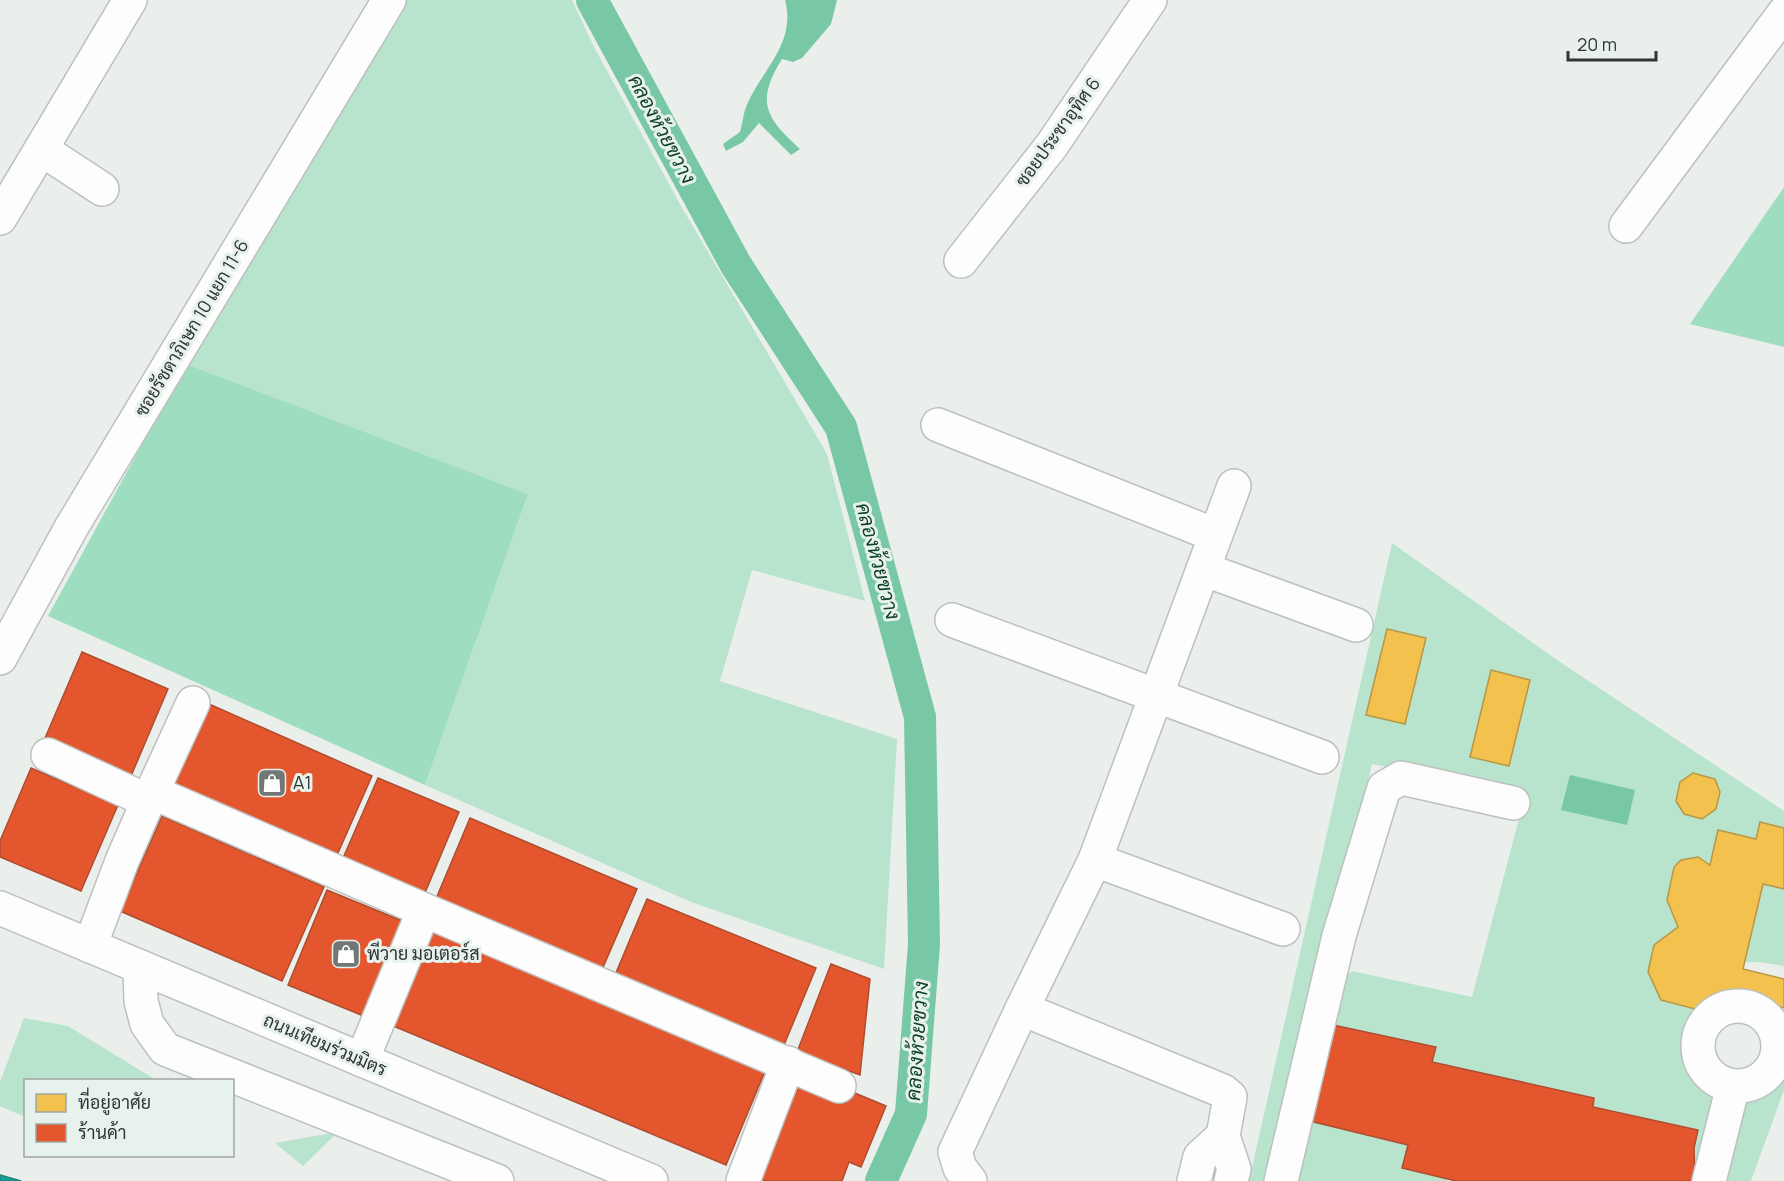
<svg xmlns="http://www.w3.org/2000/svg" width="1784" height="1181" font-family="Manrope,Sarabun,sans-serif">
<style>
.green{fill:#b8e3cd}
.forest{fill:#9fddc1}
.water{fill:#78c7a5}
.homes{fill:#f2c14e;stroke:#b89746;stroke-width:1.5}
.shops{fill:#e4572e;stroke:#ae4d30;stroke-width:1.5}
.public{fill:#17a398;stroke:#1f827a;stroke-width:1.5}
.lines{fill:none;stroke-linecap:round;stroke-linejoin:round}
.canal{stroke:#78c7a5;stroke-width:32}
.minor-casing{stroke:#bcc1be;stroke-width:36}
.minor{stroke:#fcfdfc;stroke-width:33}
.labels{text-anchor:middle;stroke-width:6;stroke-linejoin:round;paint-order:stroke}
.street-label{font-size:18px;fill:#313533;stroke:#e7f2ec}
.poi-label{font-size:18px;fill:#313533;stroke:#e7f2ec;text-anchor:start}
.water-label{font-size:20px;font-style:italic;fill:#12412d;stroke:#e7f2ec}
</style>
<rect width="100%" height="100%" fill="#eaefec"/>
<g class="green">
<path d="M405 0H572L595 49 681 206 827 454 865 601 752 570 720 681 897 739 884 969 691 902 425 785 528 494 186 364Z"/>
<path d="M1392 543 1560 662 1784 811V966L1759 962H1734L1717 993 1699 1018 1691 1051 1693 1075 1715 1100 1696 1178 1694 1148 1698 1130 1593 1107 1594 1098 1432 1062 1435 1047 1333 1025 1338 984 1352 971 1472 997 1525 796 1372 764 1271 1181H1249Z"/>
<path d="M24 1018 68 1026 156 1080H26L25 1117 0 1106V1082Z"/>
<path d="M1784 1046V1090L1751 1181H1723L1747 1103 1774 1081Z"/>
<path d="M1308 1109 1314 1122 1408 1145 1402 1168 1447 1179V1181H1291Z"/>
<path d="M338 1132 303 1166 275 1143Z"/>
</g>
<g class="forest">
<path d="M1784 187V347L1690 324Z"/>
<path d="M186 364 528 494 425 785 48 616Z"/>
</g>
<g class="water">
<path d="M785 0H837L831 24 802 58 793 62 782 59C755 102 766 118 800 149L791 155 759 123 743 142 726 151 723 144 740 132C742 125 743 117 745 110 759 71 797 46 785 0Z"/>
<path d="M1570 775 1635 790 1627 825 1561 810Z"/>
</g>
<g class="homes">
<path d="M1387 629 1426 638 1405 724 1366 715Z"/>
<path d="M1491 670 1530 680 1509 766 1470 757Z"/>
<path d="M1693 773 1715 779 1720 792 1716 809 1702 819 1684 814 1676 801 1680 782Z"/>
<path d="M1760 822 1784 828V889L1763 884 1743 969 1784 979V1008L1719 992 1695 1009 1661 1000 1648 972 1654 945 1678 927 1667 900 1674 867 1681 860 1698 857 1710 865 1718 830 1756 839Z"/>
</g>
<g class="shops">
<path d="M82 652 168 689 131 776 45 738Z"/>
<path d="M209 704 372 776 334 862 171 790Z"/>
<path d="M31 768 118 805 81 891 0 857V841Z"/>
<path d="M378 778 459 812 422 900 340 865Z"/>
<path d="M162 816 324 887 282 981 120 911Z"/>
<path d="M470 818 637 889 601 972 435 901Z"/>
<path d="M327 890 405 922 366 1017 288 985Z"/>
<path d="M647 899 816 968 784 1045 615 975Z"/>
<path d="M431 930 766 1069 726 1165 391 1025Z"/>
<path d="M831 964 870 979 860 1075 797 1052Z"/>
<path d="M1333 1025 1436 1047 1432 1062 1594 1098 1593 1107 1698 1130 1694 1148 1695 1181H1456L1402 1168 1408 1145 1314 1122 1308 1109Z"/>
<path d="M792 1083 845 1103 850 1091 886 1106 861 1167 849 1162 842 1181H766L754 1176Z"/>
</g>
<path class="public" d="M0 1175 21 1181H0Z"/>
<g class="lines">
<path class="canal" d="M592 0 736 265 841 427 920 717 924 944 911 1114 881 1181"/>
<g class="minor-casing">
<g id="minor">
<path d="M41 149 102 189"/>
<path d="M0 218 130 0"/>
<path d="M1626 226 1784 13"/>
<path d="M961 261 1052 145 1150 0"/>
<path d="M938 425 1215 535"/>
<path d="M1203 569 1356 625"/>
<path d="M952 620 1322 757"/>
<path d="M0 658 71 528 389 0"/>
<path d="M48 755 148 801"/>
<path d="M152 792 193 703"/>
<path d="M1095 860 1283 929"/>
<path d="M0 908 651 1181"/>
<path d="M90 946 122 861 152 792 424 910 839 1086"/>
<path d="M140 967 141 1001 147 1024 165 1049 497 1181"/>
<circle cx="1738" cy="1046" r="40"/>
<path d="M362 1060 424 910"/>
<path d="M1223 1136 1230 1097 1223 1091 1022 1009 1095 860 1234 486"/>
<path d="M743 1181 788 1063"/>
<path d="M970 1181 960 1168 955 1152 1022 1009"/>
<path d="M1194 1181 1200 1157 1223 1136 1234 1169 1231 1181"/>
<path d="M1281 1181 1339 936 1384 788 1401 778 1513 803"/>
<path d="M1709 1181 1733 1086"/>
</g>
</g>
<use href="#minor" class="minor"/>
</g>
<defs>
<g id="shop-square" transform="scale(1.5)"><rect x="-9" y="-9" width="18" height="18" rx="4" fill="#727674" stroke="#e7f2ec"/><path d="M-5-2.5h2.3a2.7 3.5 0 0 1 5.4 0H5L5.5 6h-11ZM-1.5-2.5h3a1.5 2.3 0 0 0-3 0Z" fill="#fff"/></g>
</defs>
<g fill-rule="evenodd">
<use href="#shop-square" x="272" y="783"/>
<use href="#shop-square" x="346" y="954"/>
</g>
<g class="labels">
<g class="street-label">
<text transform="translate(1058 132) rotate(-54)" y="6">ซอยประชาอุทิศ 6</text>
<text transform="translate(192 328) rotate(-59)" y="6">ซอยรัชดาภิเษก 10 แยก 11-6</text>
<text transform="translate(325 1045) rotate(23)" y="6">ถนนเทียมร่วมมิตร</text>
</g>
<g class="poi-label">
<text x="293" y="789">A1</text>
<text x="367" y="960">พีวาย มอเตอร์ส</text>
</g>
<g class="water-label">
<text transform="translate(662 129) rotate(62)" y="7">คลองห้วยขวาง</text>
<text transform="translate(878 561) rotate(75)" y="7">คลองห้วยขวาง</text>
<text transform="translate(917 1041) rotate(-86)" y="7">คลองห้วยขวาง</text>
</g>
</g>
<rect x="24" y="1079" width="210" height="78" fill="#e7f2ec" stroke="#9ea6a2" stroke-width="1.5"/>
<rect x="36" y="1094" width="30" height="18" fill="#f2c14e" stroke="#9ea6a2" stroke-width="1.5"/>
<text x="78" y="1109" font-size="18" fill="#313533">ที่อยู่อาศัย</text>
<rect x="36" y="1124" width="30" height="18" fill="#e4572e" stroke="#9ea6a2" stroke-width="1.5"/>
<text x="78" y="1139" font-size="18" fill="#313533">ร้านค้า</text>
<path d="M1568 51v9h88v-9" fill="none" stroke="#313533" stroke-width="3"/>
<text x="1577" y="51" font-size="18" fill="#313533" stroke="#e7f2ec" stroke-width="4.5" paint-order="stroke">20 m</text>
</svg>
